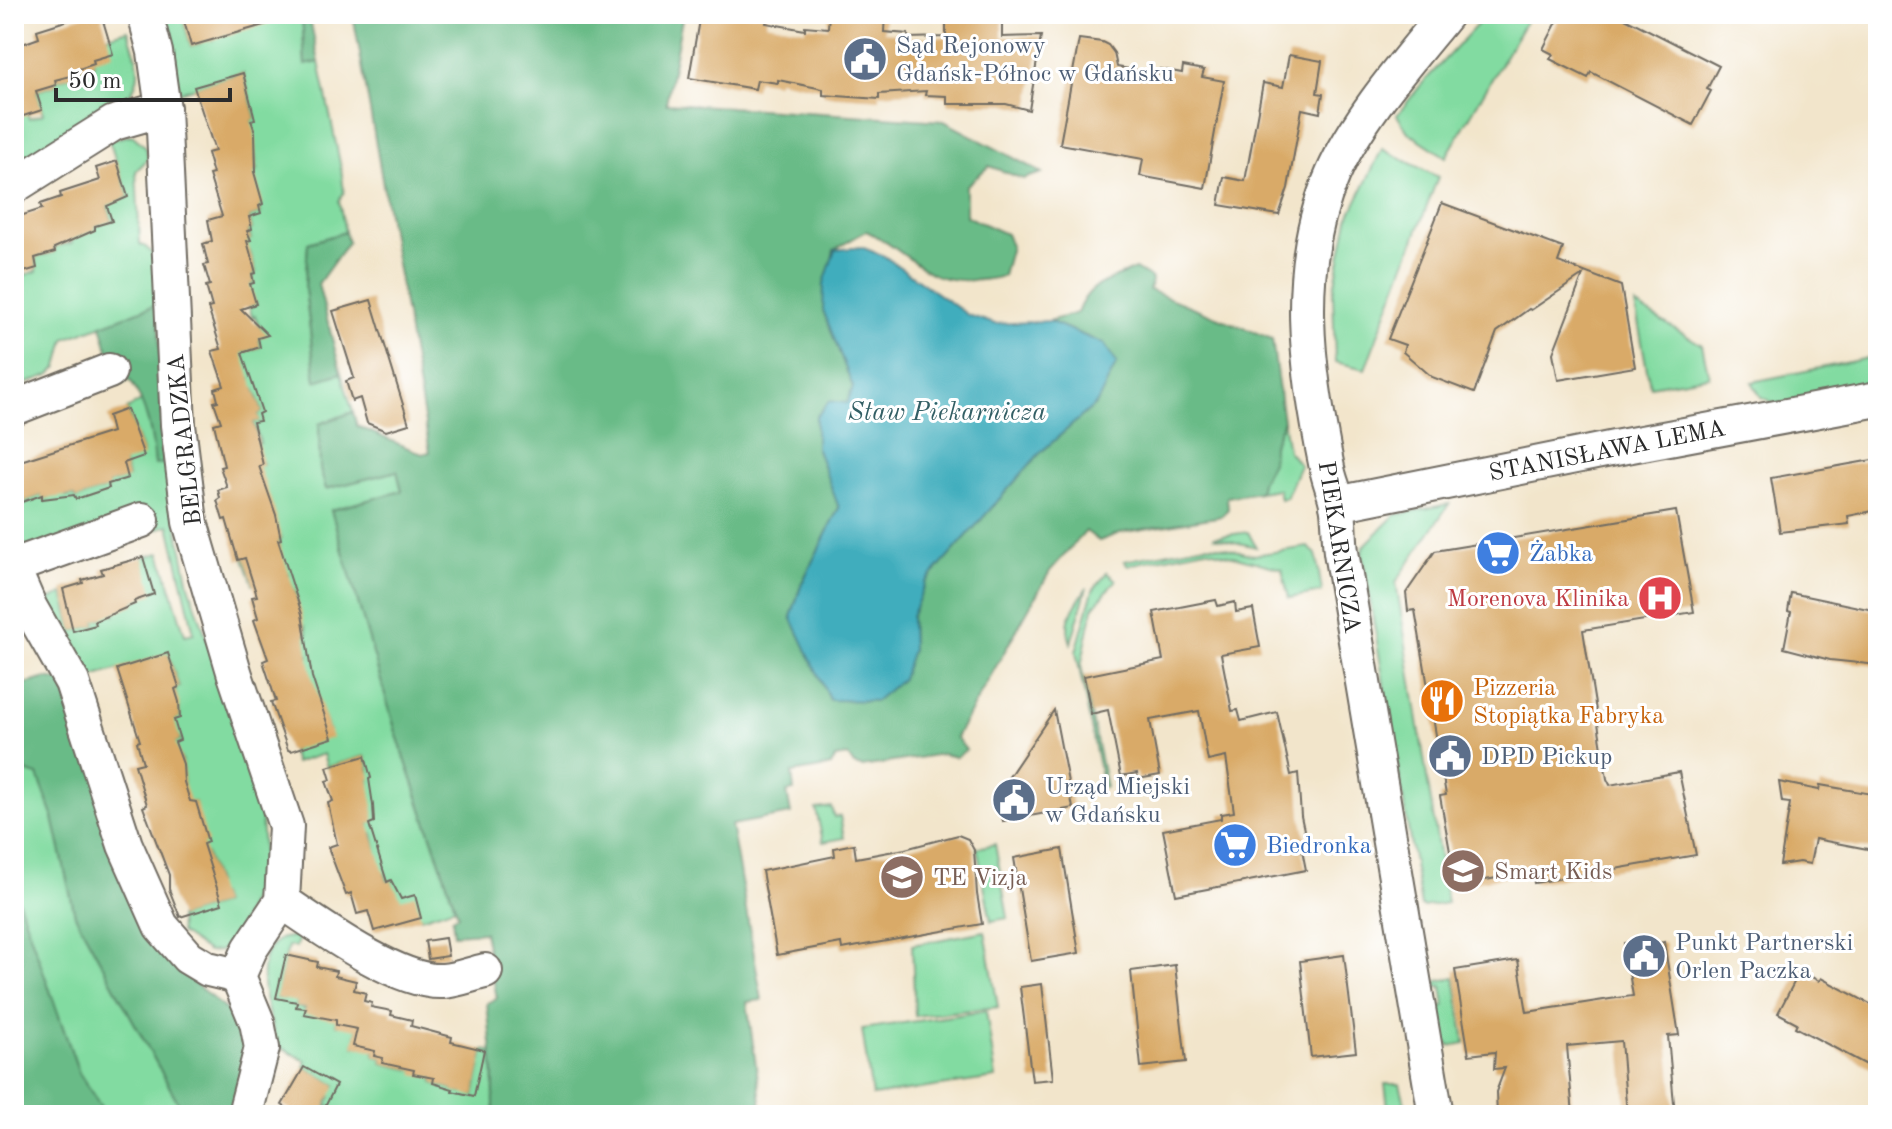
<svg xmlns="http://www.w3.org/2000/svg" width="1892" height="1129" font-family="'Old Standard TT',serif">
<style>
.green{fill:#82dba1;stroke:#568366;stroke-width:2}
.forest{fill:#69bb87;stroke:#4a7359;stroke-width:2}
.water{fill:#3fadbd;stroke:#356c74;stroke-width:2}
.building{fill:#d9aa67}
.lines{fill:none;stroke-linecap:round;stroke-linejoin:round}
.minor-casing{stroke:#716c63;stroke-width:38}
.minor{stroke:#fff;stroke-width:34}
.labels{text-anchor:middle;stroke-width:6;stroke-linejoin:round;paint-order:stroke}
.service-label{font-size:24px;fill:#4e5e75;stroke:#fff;text-anchor:start}
.street-label{font-size:24px;fill:#2b2b2b;stroke:#fff}
.shop-label{font-size:24px;fill:#366cbe;stroke:#fff;text-anchor:start}
.health-label{font-size:24px;fill:#be3a42;stroke:#fff;text-anchor:end}
.food-label{font-size:24px;fill:#c56008;stroke:#fff;text-anchor:start}
.education-label{font-size:24px;fill:#785e54;stroke:#fff;text-anchor:start}
.water-label{font-size:26px;font-style:italic;fill:#335f65;stroke:#fff}
</style>
<rect width="100%" height="100%" fill="#fff"/>
<filter id="ink" filterUnits="userSpaceOnUse"><feTurbulence type="fractalNoise" baseFrequency=".0125" numOctaves="2"/><feDisplacementMap in="SourceGraphic" scale="16" xChannelSelector="R" yChannelSelector="G"/><feConvolveMatrix kernelMatrix="1 2 1 2 8 2 1 2 1" color-interpolation-filters="sRGB"/></filter>
<filter id="wash" filterUnits="userSpaceOnUse"><feTurbulence type="fractalNoise" baseFrequency=".006" numOctaves="4" result="noise"/><feDisplacementMap in="SourceGraphic" scale="32" xChannelSelector="R" yChannelSelector="G"/><feGaussianBlur stdDeviation="1.8" result="paint"/><feColorMatrix in="noise" values="0 0 0 0 0 0 0 0 0 0 0 0 0 0 0 0 0 1.4 0 .05"/><feComposite in="paint" operator="in"/></filter>
<g filter="url(#wash)">
<rect width="100%" height="100%" fill="#f2e5cb"/>
<g class="green">
<path d="M162 14H182L191 46 201 43 200 39 213 40 212 36 253 14H302L305 65 319 62 341 168 344 192 339 201 345 232 308 243 305 288 316 380 341 373 353 412 319 424 320 469 326 489 397 471 402 491 331 510 396 732 455 907 421 918 398 900 391 881 387 882 385 874H381L373 834 369 835V769L365 756 327 767 323 754 295 763 291 751 329 730 302 659 309 656 300 638 307 634 305 626 301 627 296 594 286 575 290 573 253 584 244 559 280 548 278 540 281 539 256 467 263 464 254 445 260 443 253 422 259 421 258 414 262 412 255 391 248 381 251 378 231 384 224 358 260 347 258 338 262 332 255 316 252 317 249 306 256 304 247 285 254 283 252 274 256 272 250 252 243 242 251 239 248 231 252 229 249 217 261 213 250 173 257 171 251 120 255 118 243 73 179 92 174 55Z"/>
<path d="M1487 14H1530L1446 157 1408 132 1397 115 1421 85Z"/>
<path d="M128 30C136 58 147 75 126 99L127 103 14 174V119L27 111 29 118 43 114 36 91 56 85 55 80 74 75 73 71 94 64 93 60 108 36Z"/>
<path d="M132 135 146 147 148 159 136 171 140 244C163 253 157 283 158 304L65 339 58 367 49 375 14 388V275L23 268 25 275 37 271 35 258 55 252 54 247 72 243V237L101 224 100 221H112L107 204 128 197 109 140Z"/>
<path d="M1382 149 1438 177 1365 369 1335 362 1333 293 1348 219Z"/>
<path d="M1635 305 1702 345 1709 376 1650 386Z"/>
<path d="M1878 356V385L1776 404 1761 397 1752 382Z"/>
<path d="M143 400 153 442 155 464 164 463 189 585 250 769 261 815 264 871 234 939 220 951 208 952 180 933 179 917 222 904 219 895H216L213 885 216 883 206 854H203L195 802H185L182 761 172 743 180 740 171 721 180 717 175 689 179 687 168 654 83 680 43 602 63 594 73 631 96 625 95 620 103 618 102 614 112 611 115 614 114 610 134 604 143 557 160 553 185 635 194 633 169 525 153 530 34 548 14 543V478L22 502 42 495 44 499 64 493 66 497 74 495 76 499 108 488V484L128 477 123 461 143 454 127 409Z"/>
<path d="M1283 421 1288 451 1300 465 1286 498 1280 499 1278 489 1259 492 1261 482 1272 462 1273 445Z"/>
<path d="M1449 504 1396 582 1447 903 1423 907 1421 906 1362 552 1363 547 1395 515Z"/>
<path d="M1248 532 1256 547 1213 537Z"/>
<path d="M1205 545 1218 546 1254 555 1308 547 1316 554 1322 592 1289 598 1282 569 1206 549 1128 565 1124 561Z"/>
<path d="M1107 573 1116 580 1093 608 1081 666 1106 787H1103L1076 652 1093 590Z"/>
<path d="M1087 587 1071 643C1062 618 1075 608 1087 587Z"/>
<path d="M21 756 38 775 52 813 75 915 185 1115H106L79 1073 14 888V757Z"/>
<path d="M831 807 834 817 840 816 844 838 823 842 816 809Z"/>
<path d="M995 844 1008 918 991 921 977 848Z"/>
<path d="M985 931 998 1007 915 1016 912 945Z"/>
<path d="M299 936 296 947 288 946 277 998 298 999 296 1007 305 1009V1013L337 1016 336 1025H358L354 1046 375 1048 374 1056 383 1058 382 1063 434 1075 433 1083 453 1089V1091L462 1093 463 1090 474 1096 484 1050 493 1052 494 1115H322L327 1106 330 1107 327 1104 331 1096 328 1094 336 1085 304 1067 306 1061 278 1046C270 1021 247 955 280 939 285 937 293 937 299 936Z"/>
<path d="M1455 977 1465 1043 1450 1046 1444 1040 1439 1007 1445 1006 1442 986 1435 987 1438 981Z"/>
<path d="M986 1011 996 1078 872 1096 862 1029Z"/>
<path d="M1385 1084H1400L1408 1115H1389Z"/>
</g>
<g class="forest">
<path d="M302 14H309L319 62 305 65Z"/>
<path d="M353 14H683L666 103 944 121 1042 173 1023 179 989 166 966 186V216L1006 234 1011 246 1003 276C982 282 948 283 929 272 907 259 889 241 866 231L834 250 823 310 853 387 831 482 839 508 802 583 791 617 912 650 911 617 926 582 1040 453 1097 403 1104 344 1049 321 1077 313C1089 282 1107 282 1135 269L1152 279 1149 290 1272 339 1283 421 1273 445 1272 462 1261 482 1259 492 1227 497 1228 509 1222 516 1120 533 1099 541 1086 531 1050 571 956 737 966 750 956 757 942 754 862 767 854 765 848 756 835 758 831 766 792 773 794 791 787 792 791 814 731 825 762 1000 747 1002 763 1115H494V1072L487 1003 497 998 484 932 454 934 452 918 458 915 396 732 331 510 402 491 397 471 326 489 320 469 319 424 353 412 357 426 422 454 430 452Z"/>
<path d="M345 232 348 242 318 284 341 373 316 381 305 288 308 243Z"/>
<path d="M158 304 164 463 155 465C152 434 147 406 130 380L118 385 101 325Z"/>
<path d="M14 673 21 685 47 678 61 681 151 936 191 980 226 1010 242 1015 248 1055 236 1115H185L75 915 52 813 38 775 27 772 21 757H14Z"/>
<path d="M14 888 79 1073 106 1115H14Z"/>
</g>
<path class="water" d="M861 247 884 256 968 315 995 324 1049 321 1104 344 1117 363 1097 403 1040 453 926 582 911 617 912 650 902 679 875 701 830 700 791 617 802 583 839 508 816 447V417L829 401 847 403 853 387 823 310 824 283 835 250Z"/>
<g id="blocks">
<g class="building">
<path d="M88 14H101L113 54 93 60 94 64 73 71 74 75 55 80 56 85 36 91 42 110 14 119V47L39 38 37 30Z"/>
<path d="M182 14H281V20L191 46Z"/>
<path d="M700 14H768L766 23 805 30V26L828 28 829 14H885L884 32 908 34V38L946 37V14H1002V37L1041 36 1029 110 1006 104H947V96L925 95 926 91 879 94V99L823 95V89L778 80V83L757 80 755 89 689 78Z"/>
<path d="M1561 14H1617L1719 66 1707 89 1711 91 1693 125 1591 72 1588 78 1550 59 1553 54 1543 49Z"/>
<path d="M1079 39 1102 42 1108 45 1114 53 1117 67 1159 74 1160 69 1182 73 1183 66 1204 70 1202 77 1224 81 1205 188 1140 176 1143 159 1060 144Z"/>
<path d="M1289 55 1322 61 1317 93 1323 94 1320 113 1302 109 1288 188 1279 215 1219 205 1224 177 1245 181 1263 83 1283 87Z"/>
<path d="M243 73 255 119 251 120 255 132 256 172H254L263 204 259 206 261 213 249 217 252 229 247 231 251 240 247 241 256 273 252 274 254 283 250 284 256 304 241 309 268 335 258 338 260 347 242 353 262 412 258 414 260 421 253 422 263 465 259 466 276 515 281 539 278 540 302 614 312 677 332 738 291 751 288 750 271 702 276 701 263 661 268 659 254 620 258 618 252 597 257 596 245 558 238 560 226 519 223 520 217 500 220 498 218 490 227 487 220 467 224 466 214 424 221 422 214 402 218 401 215 389 224 386 212 351 221 349 208 308 212 307 206 286 210 285 204 265 208 264 203 244 212 241 208 220 222 216 209 175 213 174 207 153 215 151 194 87Z"/>
<path d="M117 161 128 197 107 206 112 221 95 226V230L54 248 55 252 35 258 37 268 14 275V218L42 209 40 204 61 197 60 193 100 180 96 168Z"/>
<path d="M1442 203 1563 248 1558 262 1621 286 1635 367 1558 380 1553 353 1583 275 1531 310 1529 309 1497 332 1474 393 1432 377 1403 352 1405 345 1388 339Z"/>
<path d="M371 300 409 424 386 431 367 423 360 398 352 401 346 381 354 378 333 311Z"/>
<path d="M127 409 144 456 124 463 128 478 108 484 109 488 76 499 74 495 42 499V495L22 502 14 478V463L112 432 108 416Z"/>
<path d="M1878 459V510L1848 516 1849 524 1780 532 1771 478Z"/>
<path d="M1676 511 1694 612 1583 630 1607 779 1610 785 1679 772 1696 855 1534 883 1532 872 1456 885 1440 796 1446 795 1423 657 1415 610 1408 611 1406 593 1435 551Z"/>
<path d="M143 557 154 594 134 601 135 604 95 621 96 625 73 631 63 589 83 583 82 580 103 574 101 569Z"/>
<path d="M1791 593 1878 611V665L1830 660 1784 648 1791 612 1788 611Z"/>
<path d="M1216 600 1218 606 1235 602 1236 612 1253 609 1260 647 1221 654 1232 711 1238 710 1241 721 1277 712 1291 775 1298 773 1301 816 1307 844 1301 845 1306 870 1176 895 1163 830 1221 819V814L1234 812 1226 757 1208 761 1199 711 1150 720 1160 775 1138 779 1137 773 1121 776 1108 710 1091 714 1084 676 1163 660 1154 612Z"/>
<path d="M168 653 179 687 175 689 179 702 180 718 174 720 180 740 175 742 183 764 184 782 190 801 196 802 208 842 203 844 222 904 180 917 169 889V875L143 807 147 805 135 765 143 763 137 742 140 741 117 669Z"/>
<path d="M1054 710 1073 808 1003 821 996 788 1002 787Z"/>
<path d="M365 756 371 778 369 779 373 805 374 822 369 824 387 882 391 880 401 899 415 895 421 918 374 931 368 911 357 914 351 893 346 895 328 847 337 844 328 803 333 801 326 781 331 780 327 767Z"/>
<path d="M1779 782 1819 790 1820 785 1878 795V851L1815 839 1810 864 1799 862 1780 865 1790 803 1782 802Z"/>
<path d="M958 835 968 839 974 850 977 894 982 924 842 949 841 943 777 955 762 871 835 856 834 848 854 844 856 858 905 849Z"/>
<path d="M1062 849 1079 953 1031 961 1014 858Z"/>
<path d="M445 938 448 956 428 959 425 941Z"/>
<path d="M1648 939 1650 945 1664 942 1679 1035 1668 1036 1675 1115H1627L1621 1041 1567 1046 1573 1115H1497L1496 1092 1505 1068 1494 1069 1495 1052 1469 1055 1455 970 1518 960 1527 1012 1610 999 1633 996 1624 943Z"/>
<path d="M286 955 318 962 317 967 336 971 335 976 356 981 354 990 366 993 364 1001 372 1003 371 1007 392 1011 391 1015 412 1020 411 1026 452 1037 451 1042 484 1050 474 1096 452 1091 453 1089 433 1083 434 1078 413 1074 414 1070 382 1063 383 1058 374 1056 375 1051 353 1046 357 1029 336 1025V1020L304 1014 306 1008 296 1007 297 1002 276 998Z"/>
<path d="M1344 955 1356 1052 1311 1057 1300 961Z"/>
<path d="M1175 965 1186 1062 1141 1067 1131 971Z"/>
<path d="M1800 971 1819 981 1821 978 1878 1008V1071L1795 1027 1797 1023 1778 1013Z"/>
<path d="M1042 984 1053 1079 1032 1081 1020 987Z"/>
<path d="M304 1067 336 1085 321 1115H299L282 1105Z"/>
</g>
</g>
</g>
<g filter="url(#ink)">
<use href="#blocks" fill-opacity="0" stroke="#716c63" stroke-width="2"/>
<g class="lines">
<g class="minor-casing">
<g id="minor">
<path d="M145 14 155 52 163 109 178 425 190 522 235 675 286 826 282 901 250 949 238 976 257 1022 262 1048 247 1106"/>
<path d="M14 186 114 123 163 109"/>
<path d="M14 408 109 371"/>
<path d="M1337 504 1615 448 1878 399"/>
<path d="M14 566 142 520"/>
<path d="M14 571 30 608 72 682 125 845 161 926 188 957 208 969 238 976"/>
<path d="M282 901C319 926 399 984 443 981 457 980 472 974 485 971"/>
<path d="M1436 1115 1341 552C1339 536 1340 519 1337 504 1335 492 1329 480 1327 468 1307 372 1292 267 1333 174 1358 117 1407 62 1446 14"/>
</g>
</g>
<use href="#minor" class="minor"/>
</g>
</g>
<defs>
<g id="civic-disc" transform="scale(2.3)"><circle r="9.5" fill="#5c6f8a" stroke="#fff"/><path d="M-.6-6.5H3V-4.5H.6V-3L4-1V1h2V6H-6V1h2V-1L-.6-3ZM-1.2 2.5V6h2.4V2.5Z" fill="#fff"/></g>
<g id="supermarket-disc" transform="scale(2.3)"><circle r="9.5" fill="#3f7fe0" stroke="#fff"/><path d="M-6-5.5h2.5l.6 2H6L4.5 2H-2.5L-4.4-4H-6ZM-1.5 3.2a1.3 1.3 0 1 0 .1 0ZM3 3.2a1.3 1.3 0 1 0 .1 0Z" fill="#fff"/></g>
<g id="hospital-disc" transform="scale(2.3)"><circle r="9.5" fill="#e0444e" stroke="#fff"/><path d="M-5-5h3v3.5h4V-5h3V5h-3V1.5h-4V5h-3Z" fill="#fff"/></g>
<g id="restaurant-disc" transform="scale(2.3)"><circle r="9.5" fill="#e8710a" stroke="#fff"/><path d="M-5-6h1v4h1v-4h1v4h1v-4h1v5L-1.5 .5V6h-2V.5L-5-1ZM5-6V6H3V1.5H1.5Q1.5-4 5-6Z" fill="#fff"/></g>
<g id="school-disc" transform="scale(2.3)"><circle r="9.5" fill="#8d6e63" stroke="#fff"/><path d="M0-5L7-2L0 1L-7-2ZM-4 1L0 2.5L4 1V4Q0 6-4 4Z" fill="#fff"/></g>
</defs>
<g fill-rule="evenodd">
<use href="#civic-disc" x="865" y="59"/>
<use href="#supermarket-disc" x="1498" y="553"/>
<use href="#hospital-disc" x="1660" y="598"/>
<use href="#restaurant-disc" x="1442" y="701"/>
<use href="#civic-disc" x="1450" y="756"/>
<use href="#civic-disc" x="1014" y="800"/>
<use href="#supermarket-disc" x="1235" y="845"/>
<use href="#school-disc" x="1463" y="871"/>
<use href="#school-disc" x="902" y="877"/>
<use href="#civic-disc" x="1644" y="956"/>
</g>
<g class="labels">
<g class="service-label">
<text x="896" y="53">Sąd Rejonowy<tspan x="896" dy="28">Gdańsk-Północ w Gdańsku</tspan></text>
<text x="1481" y="764">DPD Pickup</text>
<text x="1045" y="794">Urząd Miejski<tspan x="1045" dy="28">w Gdańsku</tspan></text>
<text x="1675" y="950">Punkt Partnerski<tspan x="1675" dy="28">Orlen Paczka</tspan></text>
</g>
<g class="street-label">
<text transform="translate(184 440) rotate(-96)" y="8">BELGRADZKA</text>
<text transform="translate(1607 450) rotate(-11)" y="8">STANISŁAWA LEMA</text>
<text transform="translate(1340 547) rotate(81)" y="8">PIEKARNICZA</text>
</g>
<g class="shop-label">
<text x="1529" y="561">Żabka</text>
<text x="1266" y="853">Biedronka</text>
</g>
<g class="health-label">
<text x="1629" y="606">Morenova Klinika</text>
</g>
<g class="food-label">
<text x="1473" y="695">Pizzeria<tspan x="1473" dy="28">Stopiątka Fabryka</tspan></text>
</g>
<g class="education-label">
<text x="1494" y="879">Smart Kids</text>
<text x="933" y="885">TE Vizja</text>
</g>
<g class="water-label">
<text x="947" y="420">Staw Piekarnicza</text>
</g>
</g>
<rect width="1892" height="1129" fill="none" stroke="#fff" stroke-width="48"/>
<path d="M56 88v12h174v-12" fill="none" stroke="#2b2b2b" stroke-width="4"/>
<text x="68" y="88" font-size="24" fill="#2b2b2b" stroke="#ffffff" stroke-width="6" paint-order="stroke">50 m</text>
</svg>
